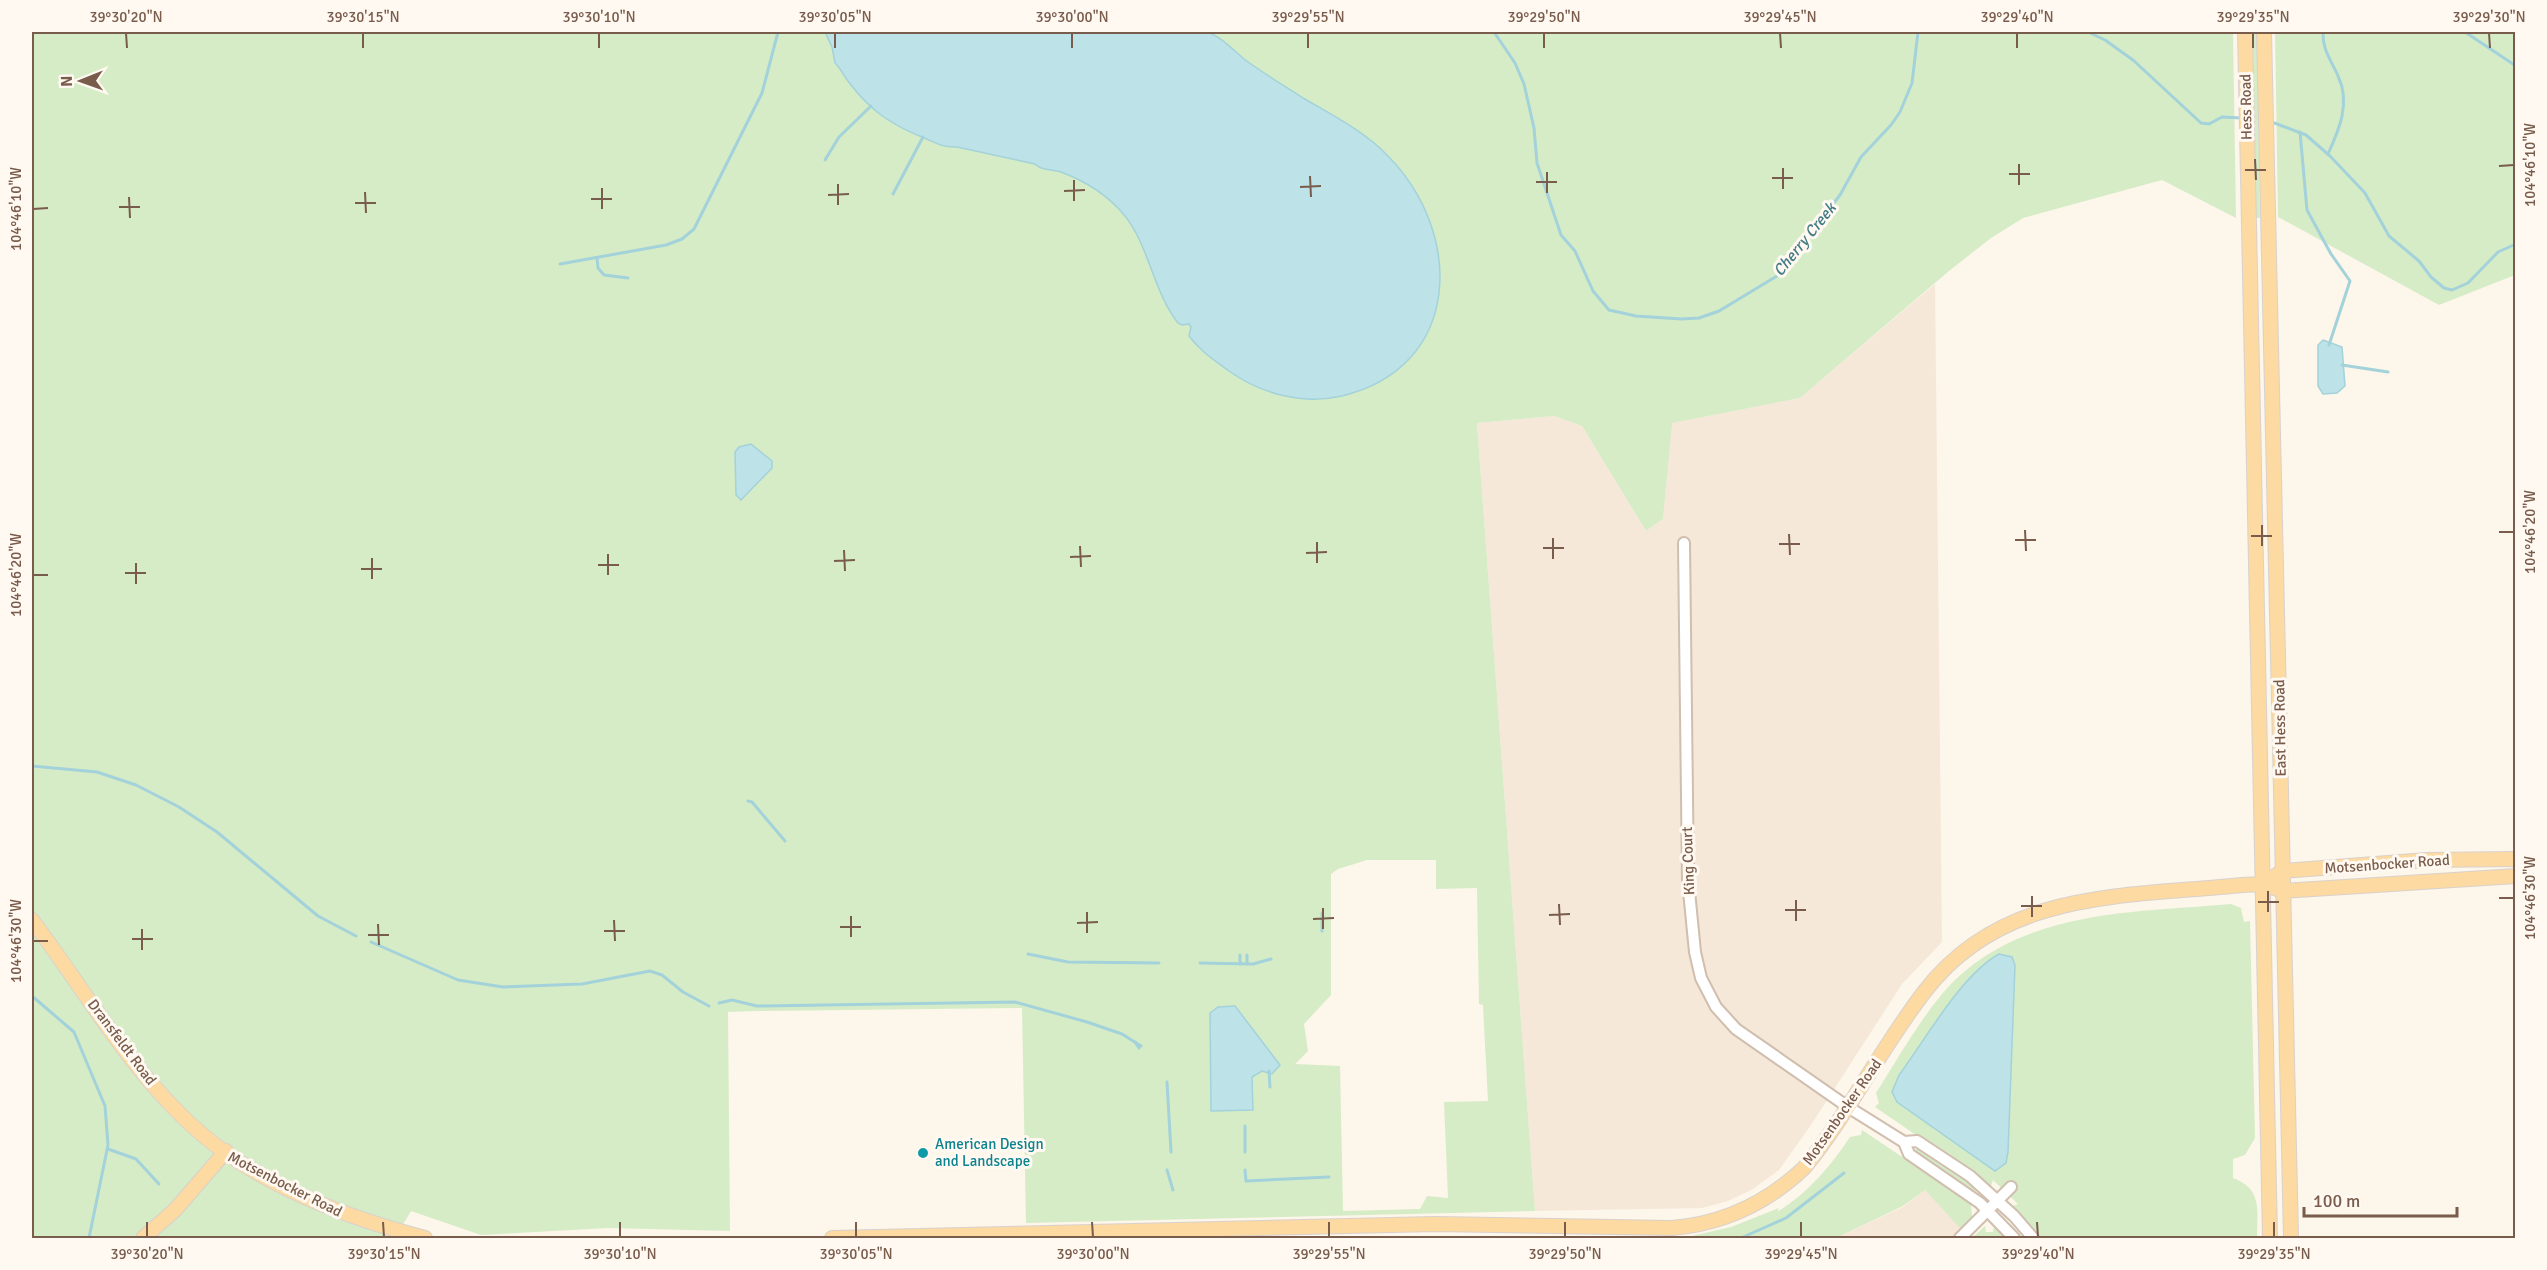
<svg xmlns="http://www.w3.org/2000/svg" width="2547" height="1270" font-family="Signika,sans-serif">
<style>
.residential{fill:#f5e8d8}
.green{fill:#d6ecc7;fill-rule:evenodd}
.water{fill:#bde2e8;stroke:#a3d2da;stroke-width:1.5}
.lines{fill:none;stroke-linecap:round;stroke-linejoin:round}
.stream{stroke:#a3d2da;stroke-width:3}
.minor-casing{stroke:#d0beae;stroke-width:14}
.major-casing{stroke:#d9d1cd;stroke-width:16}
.minor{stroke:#fff;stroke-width:10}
.major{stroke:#fcdaa2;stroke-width:14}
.ticks{fill:none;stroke:#795c4c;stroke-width:2}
.culture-dot{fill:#0f9aa8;stroke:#fff9f1;stroke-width:2}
.labels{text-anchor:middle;stroke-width:6;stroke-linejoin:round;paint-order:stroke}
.street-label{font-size:15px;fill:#795c4c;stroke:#fff9f1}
.culture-label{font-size:15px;fill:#0d838f;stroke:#fff9f1;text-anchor:start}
.water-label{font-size:16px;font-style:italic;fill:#417b86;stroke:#fff9f1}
.neatline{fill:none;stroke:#795c4c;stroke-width:2}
.ticks-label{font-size:15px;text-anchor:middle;fill:#795c4c}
</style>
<rect width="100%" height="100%" fill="#fdf6ea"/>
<g class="residential">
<path d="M1935 284 1942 942 1902 984 1811 1125 1779 1170 1753 1189 1728 1201 1702 1208 1535 1211 1477 423 1554 416 1582 426 1646 531 1663 519 1671 423 1800 398Z"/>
<path d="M1925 1190 1972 1238H1836L1903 1207Z"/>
</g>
<g class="green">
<path d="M32 32H2233L2236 218 2162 180 2023 218 1991 238 1949 271 1800 398 1672 423 1663 519 1646 531 1582 426 1554 416 1477 423 1535 1211 1026 1223 1022 1008 757 1011 728 1012 730 1231 608 1228 481 1235 411 1211 395 1238H32ZM1367 860H1436V889L1477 888 1479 1004 1483 1005 1488 1101 1444 1102 1448 1198 1427 1196 1420 1209 1343 1211 1340 1066 1295 1064 1308 1051 1304 1024 1331 995V874L1338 869Z"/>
<path d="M2251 32H2257L2260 218H2253Z"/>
<path d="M2275 32H2515V275L2439 305 2278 217Z"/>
<path d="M2231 904 2241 908 2244 922 2250 921 2255 1138 2245 1155 2233 1159V1178C2263 1189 2257 1211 2257 1238H2039L2014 1209 2013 1206 2018 1204 1993 1180 1991 1186 1989 1185 1875 1107 1879 1103 1876 1093C1897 1060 1917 1024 1942 994 2015 909 2130 913 2231 904Z"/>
<path d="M1862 1130 1971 1203 1972 1217 1961 1229 1925 1190 1903 1206 1836 1238H1683L1731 1227 1779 1208 1777 1212C1808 1193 1830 1167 1850 1137L1861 1135Z"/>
<path d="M1917 1147 1977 1188 1976 1190 1973 1191 1915 1152Z"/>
<path d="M1985 1226 1986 1232H1993L1994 1227 2007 1238H1972Z"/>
<path d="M1385 1236 1558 1238H1269Z"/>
</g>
<g class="water">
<path d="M825 32C912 31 998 32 1085 32 1112 32 1139 32 1167 32 1179 32 1193 30 1205 32 1219 34 1233 50 1244 59 1263 73 1283 85 1303 98 1332 115 1364 131 1388 156 1464 233 1463 367 1342 396 1303 405 1261 394 1229 371 1214 360 1200 351 1189 336L1191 327 1189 324 1182 325 1178 323C1153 291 1149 246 1125 216 1108 195 1085 181 1061 172 1051 169 1042 171 1035 164L957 147C943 148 934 142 922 137 892 125 871 111 851 85 844 77 842 70 835 63L832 47Z"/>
<path d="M2323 340 2342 347 2345 386 2337 393 2323 394 2318 386V345Z"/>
<path d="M751 444 772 461V468L741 500 736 495 735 452 739 447Z"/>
<path d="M1999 954 2012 957 2015 965 2008 1152 2006 1163 1995 1171 1897 1102 1892 1092 1899 1075C1926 1039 1961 975 1999 954Z"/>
<path d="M1235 1006 1280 1065 1272 1074 1262 1071 1252 1077 1253 1110 1211 1111 1210 1013 1218 1007Z"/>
</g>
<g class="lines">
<g class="stream">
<path d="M1494 32 1515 63 1524 84 1534 128 1537 163 1561 235 1575 251 1593 291 1609 310 1636 316 1681 319 1699 318 1719 311 1777 276 1840 195 1861 157 1891 125 1900 112 1912 83 1918 32"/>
<path d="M2088 32 2105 40 2133 60 2201 123 2209 124 2222 117 2242 118"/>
<path d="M2323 32C2322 49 2331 60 2338 76 2351 103 2339 130 2328 154"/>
<path d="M2465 32 2516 66"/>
<path d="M2269 121 2306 135 2330 156 2365 193 2389 236 2419 261 2431 277 2444 288 2452 290 2468 283 2498 252 2516 244"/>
<path d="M2300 132 2307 210 2331 254 2350 281 2329 345"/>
<path d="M825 160 839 137 871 106"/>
<path d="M893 194 923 137"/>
<path d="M597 258 598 268 604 275 628 278"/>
<path d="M560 264 666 245 682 239 694 229 762 93 778 32"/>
<path d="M2342 365 2388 372"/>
<path d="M32 766 97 772 136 785 179 807 217 832 318 916 356 936"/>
<path d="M748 801 752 802 785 841"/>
<path d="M1322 913V931"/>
<path d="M371 942 458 980 503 987 582 984 650 971 662 975 683 992 709 1006"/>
<path d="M1028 954 1068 962 1159 963"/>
<path d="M1247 955V964"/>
<path d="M1200 963 1253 964 1271 959"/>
<path d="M1240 964V955"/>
<path d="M32 996 74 1032 105 1106 108 1145 89 1238"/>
<path d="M719 1003 732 1000 757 1006 1015 1002 1087 1022 1122 1034 1141 1046"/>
<path d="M1135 1042 1139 1048"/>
<path d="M1269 1071 1270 1087"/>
<path d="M1167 1082 1171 1152"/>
<path d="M1245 1126V1152"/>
<path d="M108 1149 136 1159 159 1184"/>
<path d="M1167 1170 1173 1190"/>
<path d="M1245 1170 1246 1181 1329 1177"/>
<path d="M1741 1238 1786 1218 1844 1173"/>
</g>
<g class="minor-casing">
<g id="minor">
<path d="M1684 543 1688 881 1695 952 1701 978 1716 1007 1736 1029 1848 1107 1904 1142 1909 1154 1980 1203 2014 1238"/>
<path d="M1904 1142 1917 1141 1970 1176 2014 1216 2033 1238"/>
<path d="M1960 1238 2011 1187"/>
</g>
</g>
<g class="major-casing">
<g id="major">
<path d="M2245 32 2270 1238"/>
<path d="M2264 32 2291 1238"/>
<path d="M2275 876 2283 871 2427 860 2516 859"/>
<path d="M32 920C79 982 119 1052 174 1108 240 1178 334 1214 425 1238"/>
<path d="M143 1238 175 1210 226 1151"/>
<path d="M832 1238 1435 1224 1672 1228C1722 1224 1767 1203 1804 1168 1849 1113 1881 1048 1925 991 2003 889 2127 897 2242 885L2263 884 2283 891 2516 876"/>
</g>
</g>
<use href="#minor" class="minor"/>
<use href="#major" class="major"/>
</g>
<path class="ticks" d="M126 33 127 48M363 33V48M599 33V48M835 33V48M1072 33V48M1308 33V48M1544 33V48M1780 33 1781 48M2017 33V48M2253 33V48M2489 33 2490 48M2255 159 2256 180M2019 164V185M2499 166 2514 165M1783 168V189M2245 170H2266M1547 172V193M2009 174H2030M1310 176 1311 197M1772 178H1793M1074 180V201M1536 182H1557M838 184V205M1300 187 1321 186M602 188V209M1064 191 1085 190M365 192 366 213M828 195 849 194M129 197 130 218M591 199H612M355 203H376M119 207H140M33 209 48 208M2262 525V546M2025 530 2026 551M2499 532H2514M1789 534 1790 555M2251 536H2272M1553 538V559M2015 540H2036M1317 542V563M1779 544H1800M1080 546 1081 567M1543 548H1564M844 550 845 571M1306 553 1327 552M608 554V575M1070 557 1091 556M372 558V579M834 561 855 560M136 563V584M598 565H619M361 569H382M125 573H146M33 575H48M2268 891V912M2032 896V917M2499 898H2514M1796 900V921M2258 902H2279M1559 904 1560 925M2021 906H2042M1323 908V929M1785 910H1806M1087 912V933M1549 915 1570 914M851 916V937M1313 919 1334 918M614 920 615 941M1077 923 1098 922M378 924 379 945M840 927H861M142 929V950M604 931H625M368 935H389M132 939H153M33 941H48M147 1222V1237M383 1222 384 1237M620 1222V1237M856 1222V1237M1092 1222 1093 1237M1329 1222V1237M1565 1222V1237M1801 1222V1237M2037 1222 2038 1237M2274 1222V1237"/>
<circle class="culture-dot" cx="923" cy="1153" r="6"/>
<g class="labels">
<g class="street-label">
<text transform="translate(2246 107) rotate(-91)" y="5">Hess Road</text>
<text transform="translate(2280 728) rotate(-91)" y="5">East Hess Road</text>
<text transform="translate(1688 861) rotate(-92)" y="5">King Court</text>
<text transform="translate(2387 864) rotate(-4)" y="5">Motsenbocker Road</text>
<text transform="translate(122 1042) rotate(53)" y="5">Dransfeldt Road</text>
<text transform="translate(1842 1112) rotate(-55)" y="5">Motsenbocker Road</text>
<text transform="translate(285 1184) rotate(27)" y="5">Motsenbocker Road</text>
</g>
<g class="culture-label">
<text x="935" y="1149">American Design<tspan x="935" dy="17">and Landscape</tspan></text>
</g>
<g class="water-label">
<text transform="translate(1804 239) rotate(-51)" y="6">Cherry Creek</text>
</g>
</g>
<rect width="2547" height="1270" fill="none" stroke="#fff9f1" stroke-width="66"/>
<g transform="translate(81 81) rotate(269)" stroke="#fff9f1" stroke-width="4.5" paint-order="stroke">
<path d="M0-4.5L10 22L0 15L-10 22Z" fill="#795c4c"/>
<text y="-9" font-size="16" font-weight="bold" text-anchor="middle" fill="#795c4c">N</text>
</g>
<path d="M2304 1207v9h153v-9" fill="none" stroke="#795c4c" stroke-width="3"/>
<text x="2313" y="1207" font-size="18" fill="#795c4c" stroke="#fff9f1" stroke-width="4.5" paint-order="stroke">100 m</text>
<rect x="33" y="33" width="2481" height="1204" class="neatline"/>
<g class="ticks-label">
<text x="126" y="22">39°30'20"N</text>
<text x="363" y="22">39°30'15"N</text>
<text x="599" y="22">39°30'10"N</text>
<text x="835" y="22">39°30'05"N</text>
<text x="1072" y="22">39°30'00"N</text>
<text x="1308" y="22">39°29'55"N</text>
<text x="1544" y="22">39°29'50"N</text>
<text x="1780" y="22">39°29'45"N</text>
<text x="2017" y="22">39°29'40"N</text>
<text x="2253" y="22">39°29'35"N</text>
<text x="2489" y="22">39°29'30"N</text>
<text transform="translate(2530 165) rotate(-90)" y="5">104°46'10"W</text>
<text transform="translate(16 209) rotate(-90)" y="5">104°46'10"W</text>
<text transform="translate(2530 532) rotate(-90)" y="5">104°46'20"W</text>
<text transform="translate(16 575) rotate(-90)" y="5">104°46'20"W</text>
<text transform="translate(2530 898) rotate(-90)" y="5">104°46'30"W</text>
<text transform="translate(16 941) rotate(-90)" y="5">104°46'30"W</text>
<text x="147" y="1259">39°30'20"N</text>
<text x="384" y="1259">39°30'15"N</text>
<text x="620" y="1259">39°30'10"N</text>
<text x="856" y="1259">39°30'05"N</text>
<text x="1093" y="1259">39°30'00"N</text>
<text x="1329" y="1259">39°29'55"N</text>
<text x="1565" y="1259">39°29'50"N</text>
<text x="1801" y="1259">39°29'45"N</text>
<text x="2038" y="1259">39°29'40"N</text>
<text x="2274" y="1259">39°29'35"N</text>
</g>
</svg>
